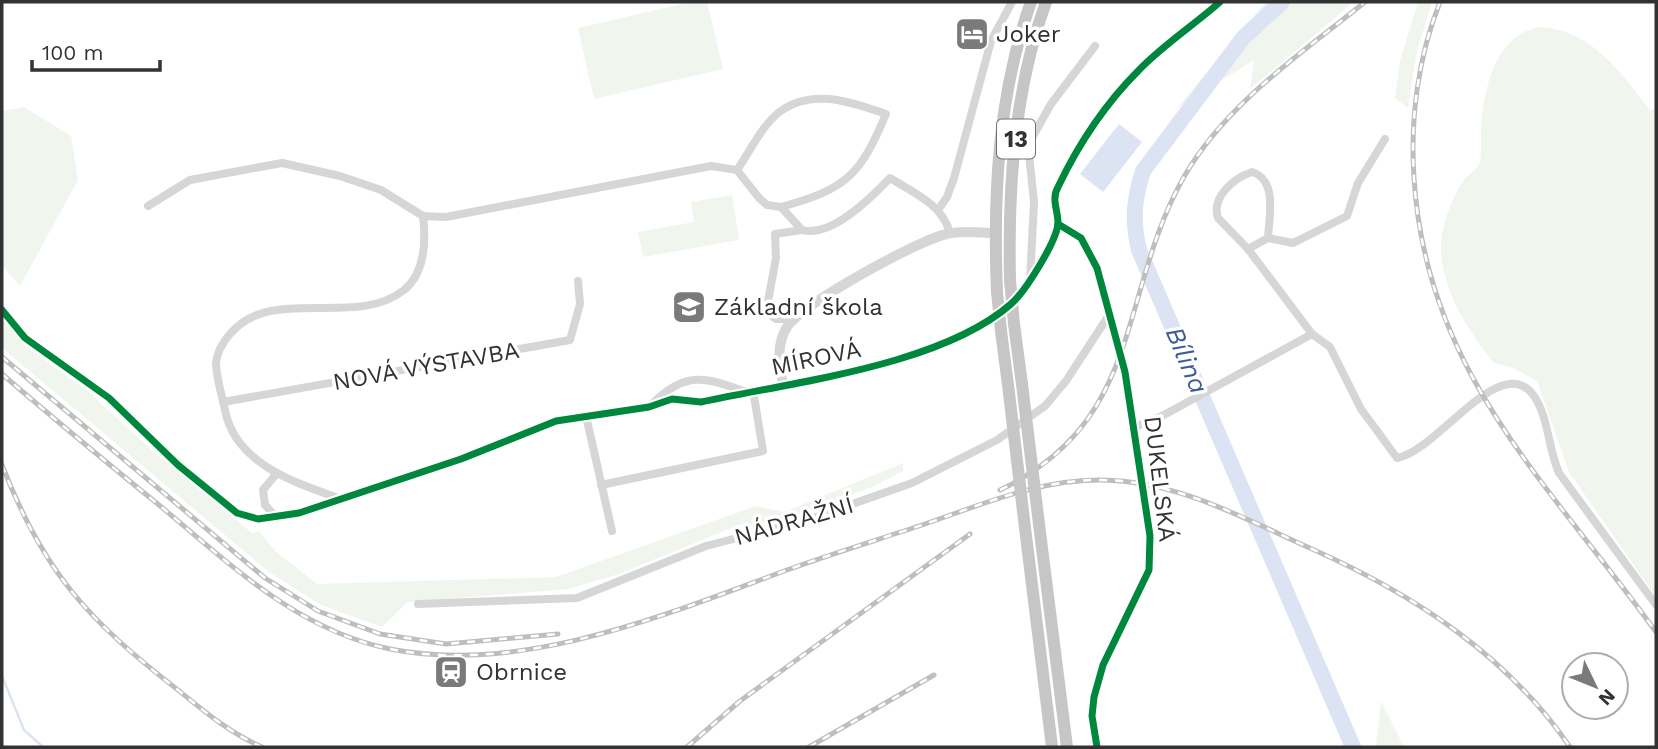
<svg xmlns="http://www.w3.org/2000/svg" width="1658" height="749" font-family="'Work Sans',sans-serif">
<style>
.green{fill:#f0f6ee}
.water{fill:#dce4f3}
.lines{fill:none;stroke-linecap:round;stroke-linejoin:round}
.stream{stroke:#dce4f3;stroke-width:2.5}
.river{stroke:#dce4f3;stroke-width:16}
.minor{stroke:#d6d6d6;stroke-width:8}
.tertiary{stroke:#d6d6d6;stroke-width:10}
.trunk{stroke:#c6c6c6;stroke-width:12}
.rail-casing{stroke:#bebebe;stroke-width:5}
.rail{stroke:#fff;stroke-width:2.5;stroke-dasharray:8;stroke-linecap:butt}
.trunk-bridge{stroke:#c6c6c6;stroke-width:12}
.cycleway-casing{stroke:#fff;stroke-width:11}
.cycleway{stroke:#00873e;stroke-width:7}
.labels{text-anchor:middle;stroke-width:7;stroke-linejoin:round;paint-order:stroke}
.shield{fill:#fff;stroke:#707070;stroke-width:2}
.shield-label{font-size:23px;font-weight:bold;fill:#323232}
.poi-label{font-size:24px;fill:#323232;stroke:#fff;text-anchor:start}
.street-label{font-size:24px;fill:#323232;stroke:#fff}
.water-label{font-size:26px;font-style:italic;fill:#3d5d97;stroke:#fff}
</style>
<rect width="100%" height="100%" fill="#fff"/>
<g class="green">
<path d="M691 2H707L723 69 594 99 578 28Z"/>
<path d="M1266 2H1354L1250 89 1254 60 1177 108Z"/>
<path d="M1418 2H1432L1416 55 1408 108 1395 98 1400 61Z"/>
<path d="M1541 27C1592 30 1621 73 1650 110L1656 108V597L1569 472 1537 381 1513 368 1494 363C1469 332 1442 291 1441 250 1440 229 1452 196 1464 180 1468 175 1476 170 1479 164 1483 155 1480 138 1481 127 1484 89 1495 33 1541 27Z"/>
<path d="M24 107 71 136 78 180 20 286 2 265V111Z"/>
<path d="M732 195 739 240 643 257 638 232 694 222 691 202Z"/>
<path d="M2 318 23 344 89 392 148 447 252 533 259 531 275 551 317 584 556 577 756 506 784 512 903 463V471L872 487 782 521 739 525 616 575 568 589 408 602 382 627 321 605 269 572 2 348Z"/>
<path d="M1381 701 1404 747H1376Z"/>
</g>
<path class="water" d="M1119 124 1142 142 1103 192 1080 174Z"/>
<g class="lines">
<path class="stream" d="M2 676 24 730 43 747"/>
<path class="river" d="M1282 2 1243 38 1143 171C1134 199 1132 220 1139 250L1353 747"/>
<g class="minor">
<path d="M1385 139 1358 183 1347 216 1293 243 1268 238C1269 217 1278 180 1252 172 1234 178 1211 197 1218 218L1248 249 1312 334 1330 347 1361 409 1397 458C1438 451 1501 349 1534 396 1549 418 1548 449 1559 473L1656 605"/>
<path d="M737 170C749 153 761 127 778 113 811 87 851 102 886 114 860 176 846 189 781 207"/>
<path d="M148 206 190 180 282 163 340 176 381 190 423 216C426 241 425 273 404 290 355 329 272 284 230 334 223 342 217 352 216 363 216 377 222 395 225 410 235 464 296 483 341 499"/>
<path d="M938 210 947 197 954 178 991 41 1012 2"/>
<path d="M423 216 446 217 711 166 737 170 759 198 767 205 781 207 802 230C831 238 871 198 890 178 914 193 942 204 950 233"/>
<path d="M1248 249 1268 238"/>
<path d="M1030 280 1034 202 1028 145 1051 104 1095 46"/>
<path d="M792 319H776L766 312 776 258 775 234 802 230"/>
<path d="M223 402 570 340 580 304 578 281"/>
<path d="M651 405C685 370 706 377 746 392"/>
<path d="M586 416 612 531"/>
<path d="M1135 427 1162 416 1312 334"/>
<path d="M601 485 763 451 753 390"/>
<path d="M277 518 265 505 263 490 277 473"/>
<path d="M418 604 577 598 706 546 807 520 912 483 997 440 1045 406 1066 381 1109 315"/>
</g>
<g class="tertiary">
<path d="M1058 224 1081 238 1097 268 1125 372 1150 536 1149 570 1103 665 1094 697 1092 716 1097 747"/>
<path d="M2 310 25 338 109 398 178 465 237 513 258 519 299 513 461 459 556 421 649 407 672 399 701 402C792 382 940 366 1011 304 1025 292 1057 241 1058 223 1058 210 1051 199 1058 187 1078 145 1106 103 1139 70 1163 45 1194 25 1220 2"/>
<path d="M783 384C779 366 776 344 787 327 800 305 920 239 947 234 962 230 980 233 995 233"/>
</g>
<g class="trunk">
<path d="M1010 280C1008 186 1014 91 1046 2"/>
<path d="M997 292C993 194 998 94 1031 2"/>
<path d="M1014 324 1022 384"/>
<path d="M1001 331 1009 393"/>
<path d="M1039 524 1067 747"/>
<path d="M1025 528 1052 747"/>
</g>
<g class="rail-casing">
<g id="rail">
<path d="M1440 2C1418 57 1410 119 1414 178 1426 373 1549 483 1656 632"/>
<path d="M2 357 265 578 318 611 380 634 446 644 558 634"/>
<path d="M2 374C53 418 106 462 159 505 230 564 297 630 390 649 522 675 665 615 787 570 831 554 877 540 922 525 981 505 1039 479 1102 480 1178 481 1245 519 1312 549 1413 594 1507 655 1570 747"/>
<path d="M2 465C44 573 88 620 178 690 205 712 230 733 262 747"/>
<path d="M1000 490C1146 420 1117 293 1185 175 1227 103 1302 53 1365 2"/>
<path d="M687 747 740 701 970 534"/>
<path d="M809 747 934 675"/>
</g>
</g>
<use href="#rail" class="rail"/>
<g class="trunk-bridge">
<path d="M1010 280 1014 324"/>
<path d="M997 292 1001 331"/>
<path d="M1022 384 1039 524"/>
<path d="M1009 393 1025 528"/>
</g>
<g class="cycleway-casing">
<g id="cycleway">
<path d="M1058 224 1081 238 1097 268 1125 372 1150 536 1149 570 1103 665 1094 697 1092 716 1097 747"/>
<path d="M2 310 25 338 109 398 178 465 237 513 258 519 299 513 461 459 556 421 649 407 672 399 701 402C792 382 940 366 1011 304 1025 292 1057 241 1058 223 1058 210 1051 199 1058 187 1078 145 1106 103 1139 70 1163 45 1194 25 1220 2"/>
</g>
</g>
<use href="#cycleway" class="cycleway"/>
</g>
<defs>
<g id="hotel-square" transform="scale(1.75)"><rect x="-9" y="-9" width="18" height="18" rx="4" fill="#7a7a7a" stroke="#fff"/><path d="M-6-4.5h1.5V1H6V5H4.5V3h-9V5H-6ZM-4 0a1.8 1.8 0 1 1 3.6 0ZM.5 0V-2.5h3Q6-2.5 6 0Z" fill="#fff"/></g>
<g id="school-square" transform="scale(1.75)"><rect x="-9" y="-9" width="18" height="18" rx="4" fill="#7a7a7a" stroke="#fff"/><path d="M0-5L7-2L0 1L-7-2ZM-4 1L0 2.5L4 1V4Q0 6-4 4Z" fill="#fff"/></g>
<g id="station-square" transform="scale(1.75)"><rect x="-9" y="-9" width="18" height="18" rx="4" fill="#7a7a7a" stroke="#fff"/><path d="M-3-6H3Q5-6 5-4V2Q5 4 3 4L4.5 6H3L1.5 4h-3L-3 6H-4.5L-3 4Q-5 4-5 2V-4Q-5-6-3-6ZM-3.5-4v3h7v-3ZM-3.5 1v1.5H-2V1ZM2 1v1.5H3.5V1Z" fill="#fff"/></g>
</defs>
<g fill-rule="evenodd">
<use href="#hotel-square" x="972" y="34"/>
<use href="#school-square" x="689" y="307"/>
<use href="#station-square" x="451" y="672"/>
</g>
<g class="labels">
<rect class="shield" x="997" y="119.5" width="38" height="39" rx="5"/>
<g class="shield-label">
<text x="1016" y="147">13</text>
</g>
<g class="poi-label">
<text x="996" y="42">Joker</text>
<text x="714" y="315">Základní škola</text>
<text x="476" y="680">Obrnice</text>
</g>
<g class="street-label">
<text transform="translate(816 358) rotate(-12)" y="8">MÍROVÁ</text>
<text transform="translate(426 366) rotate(-10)" y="8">NOVÁ VÝSTAVBA</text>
<text transform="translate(1160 479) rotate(83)" y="8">DUKELSKÁ</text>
<text transform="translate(794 521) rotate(-16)" y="8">NÁDRAŽNÍ</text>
</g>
<g class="water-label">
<text transform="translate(1187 360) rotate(67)" y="9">Bílina</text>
</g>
</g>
<rect width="1658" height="749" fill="none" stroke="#323232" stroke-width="7"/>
<g transform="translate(1595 686) rotate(133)"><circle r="33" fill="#ffffff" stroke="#adadad" stroke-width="2"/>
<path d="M0-5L12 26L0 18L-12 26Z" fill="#7a7a7a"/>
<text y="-10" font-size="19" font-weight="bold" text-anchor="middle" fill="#323232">N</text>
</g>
<path d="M32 60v10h128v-10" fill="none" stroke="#323232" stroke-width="3.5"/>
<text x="42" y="60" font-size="21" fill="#323232" stroke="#ffffff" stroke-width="5" paint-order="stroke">100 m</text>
</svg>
